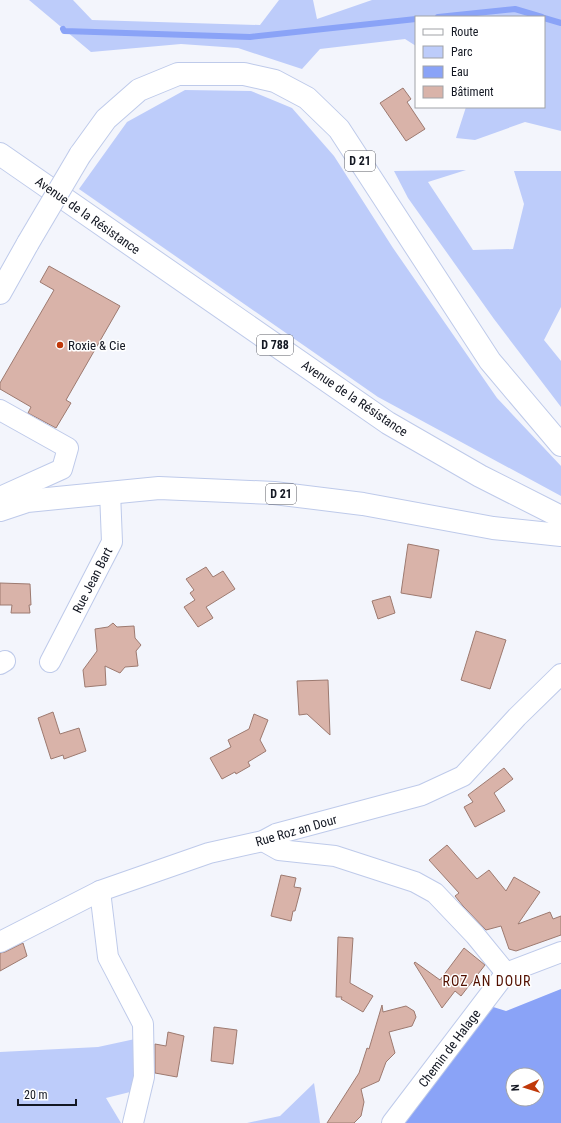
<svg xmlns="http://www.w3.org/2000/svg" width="561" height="1123" font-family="'Roboto Condensed',sans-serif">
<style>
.green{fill:#bdccfa}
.water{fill:#8aa3f7;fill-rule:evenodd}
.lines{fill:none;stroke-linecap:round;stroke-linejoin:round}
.stream{stroke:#8aa3f7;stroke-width:6}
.building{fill:#d9b3a9;stroke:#9d7a70}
.minor-casing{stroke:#becaea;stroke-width:22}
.major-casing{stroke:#becaea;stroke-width:24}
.minor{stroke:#fff;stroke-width:20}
.major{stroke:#fff;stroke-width:22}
.major-bridge-casing{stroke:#becaea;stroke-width:24;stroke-linecap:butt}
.major-bridge{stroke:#fff;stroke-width:22}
.poi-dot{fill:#c03809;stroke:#fff;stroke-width:1.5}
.labels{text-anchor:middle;stroke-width:3;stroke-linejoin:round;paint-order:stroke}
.shield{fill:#fff;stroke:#5a5d65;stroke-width:1}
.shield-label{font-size:12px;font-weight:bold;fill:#141823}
.street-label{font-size:13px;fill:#141823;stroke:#fff}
.poi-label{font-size:13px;fill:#141823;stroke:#fff;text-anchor:start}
.neighbourhood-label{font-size:14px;letter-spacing:1px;fill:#521000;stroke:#fff}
</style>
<rect width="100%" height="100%" fill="#f3f5fc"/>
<g class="green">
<path d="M29 0H73L92 20 260 25 279 0H313L317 19 372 0H561V131L525 122 475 140 456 138 466 107H544V17H416V46L405 39 320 49 302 69 238 48 181 44 91 52Z"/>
<path d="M185 90 251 91 292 108 334 156 393 248 497 398 561 466V496L378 397 79 189 127 122Z"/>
<path d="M466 170 428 182 473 250 513 249 524 204 514 171H561V307L544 340 561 361V407L494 319 408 198 394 171Z"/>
<path d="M135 1039 134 1091 106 1098 121 1123H0V1052L98 1047Z"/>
<path d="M314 1083 320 1123H247L280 1116Z"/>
</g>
<path class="water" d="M561 989V1123H401L490 1006 506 1011ZM513 1075H537V1099H513Z"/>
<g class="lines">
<g class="stream">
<path d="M438 17 515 9 542 17"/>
<path d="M544 18 561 23"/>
<path d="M63 29 64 31 250 37 416 19"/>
</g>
</g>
<g class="building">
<path d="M403 88 411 99 407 102 425 129 406 141 380 103Z"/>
<path d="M49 266 120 306 66 400 71 403 56 428 28 413 31 407 0 389V383L54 290 40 282Z"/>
<path d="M408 544 439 550 431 598 401 593Z"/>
<path d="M206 567 213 577 223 571 235 589 206 607 213 618 198 627 184 607 195 600 190 593 194 590 186 579Z"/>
<path d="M0 583 30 584 31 605H29L30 613H11L12 605H0Z"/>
<path d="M390 596 395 613 378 619 372 601Z"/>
<path d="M113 623 117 627 134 626 135 638 141 645 136 651 138 666 125 667 120 673 105 666 106 685 85 687 83 670 97 651 95 629 108 627Z"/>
<path d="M476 631 506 640 490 689 461 680Z"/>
<path d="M328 680 330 735 307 714 299 715 297 681Z"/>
<path d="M53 712 60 734 79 728 86 751 64 759 63 755 51 759 38 718Z"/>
<path d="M254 714 268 720 260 740 266 751 248 762 250 766 236 774 235 772 222 779 210 758 231 747 228 740 249 729Z"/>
<path d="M504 768 513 779 494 793 505 811 475 827 464 807 473 802 468 795Z"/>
<path d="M447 845 477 879 489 870 506 891 514 877 540 892 518 924 550 912 553 919 561 916V935L516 951 509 949 501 926 486 930 463 906 455 896 459 893 429 860Z"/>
<path d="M281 875 296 878 294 887 301 888 295 911H293L291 921 271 916Z"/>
<path d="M338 937 353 938 350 983 373 996 363 1012 341 999 342 997H336Z"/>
<path d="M23 943 27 956 0 971V953L5 952Z"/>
<path d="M464 948 485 965 461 996 455 991 442 1008 414 963 415 962 440 980Z"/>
<path d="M382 1005 383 1012 406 1006 414 1011 416 1017 412 1026 389 1032 395 1053 386 1062 379 1081 361 1089 364 1102 361 1116 354 1123H327L359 1073 367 1048 369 1049Z"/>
<path d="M214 1027 237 1030 233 1064 211 1061Z"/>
<path d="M168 1032 184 1036 177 1077 155 1073V1044L166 1046Z"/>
</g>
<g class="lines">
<g class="minor-casing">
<g id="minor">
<path d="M0 410 68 448 62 469 0 497"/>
<path d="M50 662 112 542 110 492"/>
<path d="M0 664 5 661"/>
<path d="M263 841 279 850 335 856 415 882 435 893 475 935 506 973"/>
<path d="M100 891 108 957 143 1024 144 1077 133 1123"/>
<path d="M0 942 100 891 209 853 263 841 276 834 422 795 463 776 517 717 561 674"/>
<path d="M506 973 561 952"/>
<path d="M392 1123 506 973"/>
</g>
</g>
<g class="major-casing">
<g id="major">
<path d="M0 154 388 423 480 476 561 517"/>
<path d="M80 155 106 119 139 90 178 74H244L275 81 307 98 339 129 490 361 561 445"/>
<path d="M0 293 28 243"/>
<path d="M0 510 27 501 159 488 274 493 363 504 493 528 561 535"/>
</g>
</g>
<use href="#minor" class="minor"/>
<use href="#major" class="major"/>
<g class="major-bridge-casing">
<path id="major-bridge" d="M28 243 80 155"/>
</g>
<use href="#major-bridge" class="major-bridge"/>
</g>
<circle class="poi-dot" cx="60" cy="345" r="4"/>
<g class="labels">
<g class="shield">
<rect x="345" y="151" width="30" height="20" rx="3"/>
<rect x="257" y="335" width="36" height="20" rx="3"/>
<rect x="266" y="484" width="30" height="20" rx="3"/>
</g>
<g class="shield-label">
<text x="360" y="165">D 21</text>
<text x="275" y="349">D 788</text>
<text x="281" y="498">D 21</text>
</g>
<g class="street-label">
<text transform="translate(88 215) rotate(35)" y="5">Avenue de la Résistance</text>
<text transform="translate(355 398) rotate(34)" y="5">Avenue de la Résistance</text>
<text transform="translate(92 580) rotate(-63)" y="5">Rue Jean Bart</text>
<text transform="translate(296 830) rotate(-16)" y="5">Rue Roz an Dour</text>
<text transform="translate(449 1048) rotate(-53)" y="5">Chemin de Halage</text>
</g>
<g class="poi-label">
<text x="68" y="350">Roxie &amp; Cie</text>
</g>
<g class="neighbourhood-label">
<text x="487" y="986">ROZ AN DOUR</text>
</g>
</g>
<rect x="415" y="16" width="130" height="92" fill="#ffffff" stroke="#a1a3a7"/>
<rect x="423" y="29" width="20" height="6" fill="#ffffff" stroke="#a1a3a7"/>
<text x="451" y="36" font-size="12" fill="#141823">Route</text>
<rect x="423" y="46" width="20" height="12" fill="#bdccfa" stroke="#a1a3a7"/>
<text x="451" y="56" font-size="12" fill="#141823">Parc</text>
<rect x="423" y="66" width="20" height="12" fill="#8aa3f7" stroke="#a1a3a7"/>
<text x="451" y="76" font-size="12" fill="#141823">Eau</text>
<rect x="423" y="86" width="20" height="12" fill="#d9b3a9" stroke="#a1a3a7"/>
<text x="451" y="96" font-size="12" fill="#141823">Bâtiment</text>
<g transform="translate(525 1087) rotate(266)"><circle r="19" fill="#ffffff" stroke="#a1a3a7"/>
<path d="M0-3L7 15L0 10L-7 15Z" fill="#c03809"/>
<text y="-6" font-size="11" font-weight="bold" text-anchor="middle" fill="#141823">N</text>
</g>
<path d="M18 1099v6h58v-6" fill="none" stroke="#141823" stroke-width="2"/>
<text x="24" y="1099" font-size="12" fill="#141823" stroke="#ffffff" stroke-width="3" paint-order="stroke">20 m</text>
</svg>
